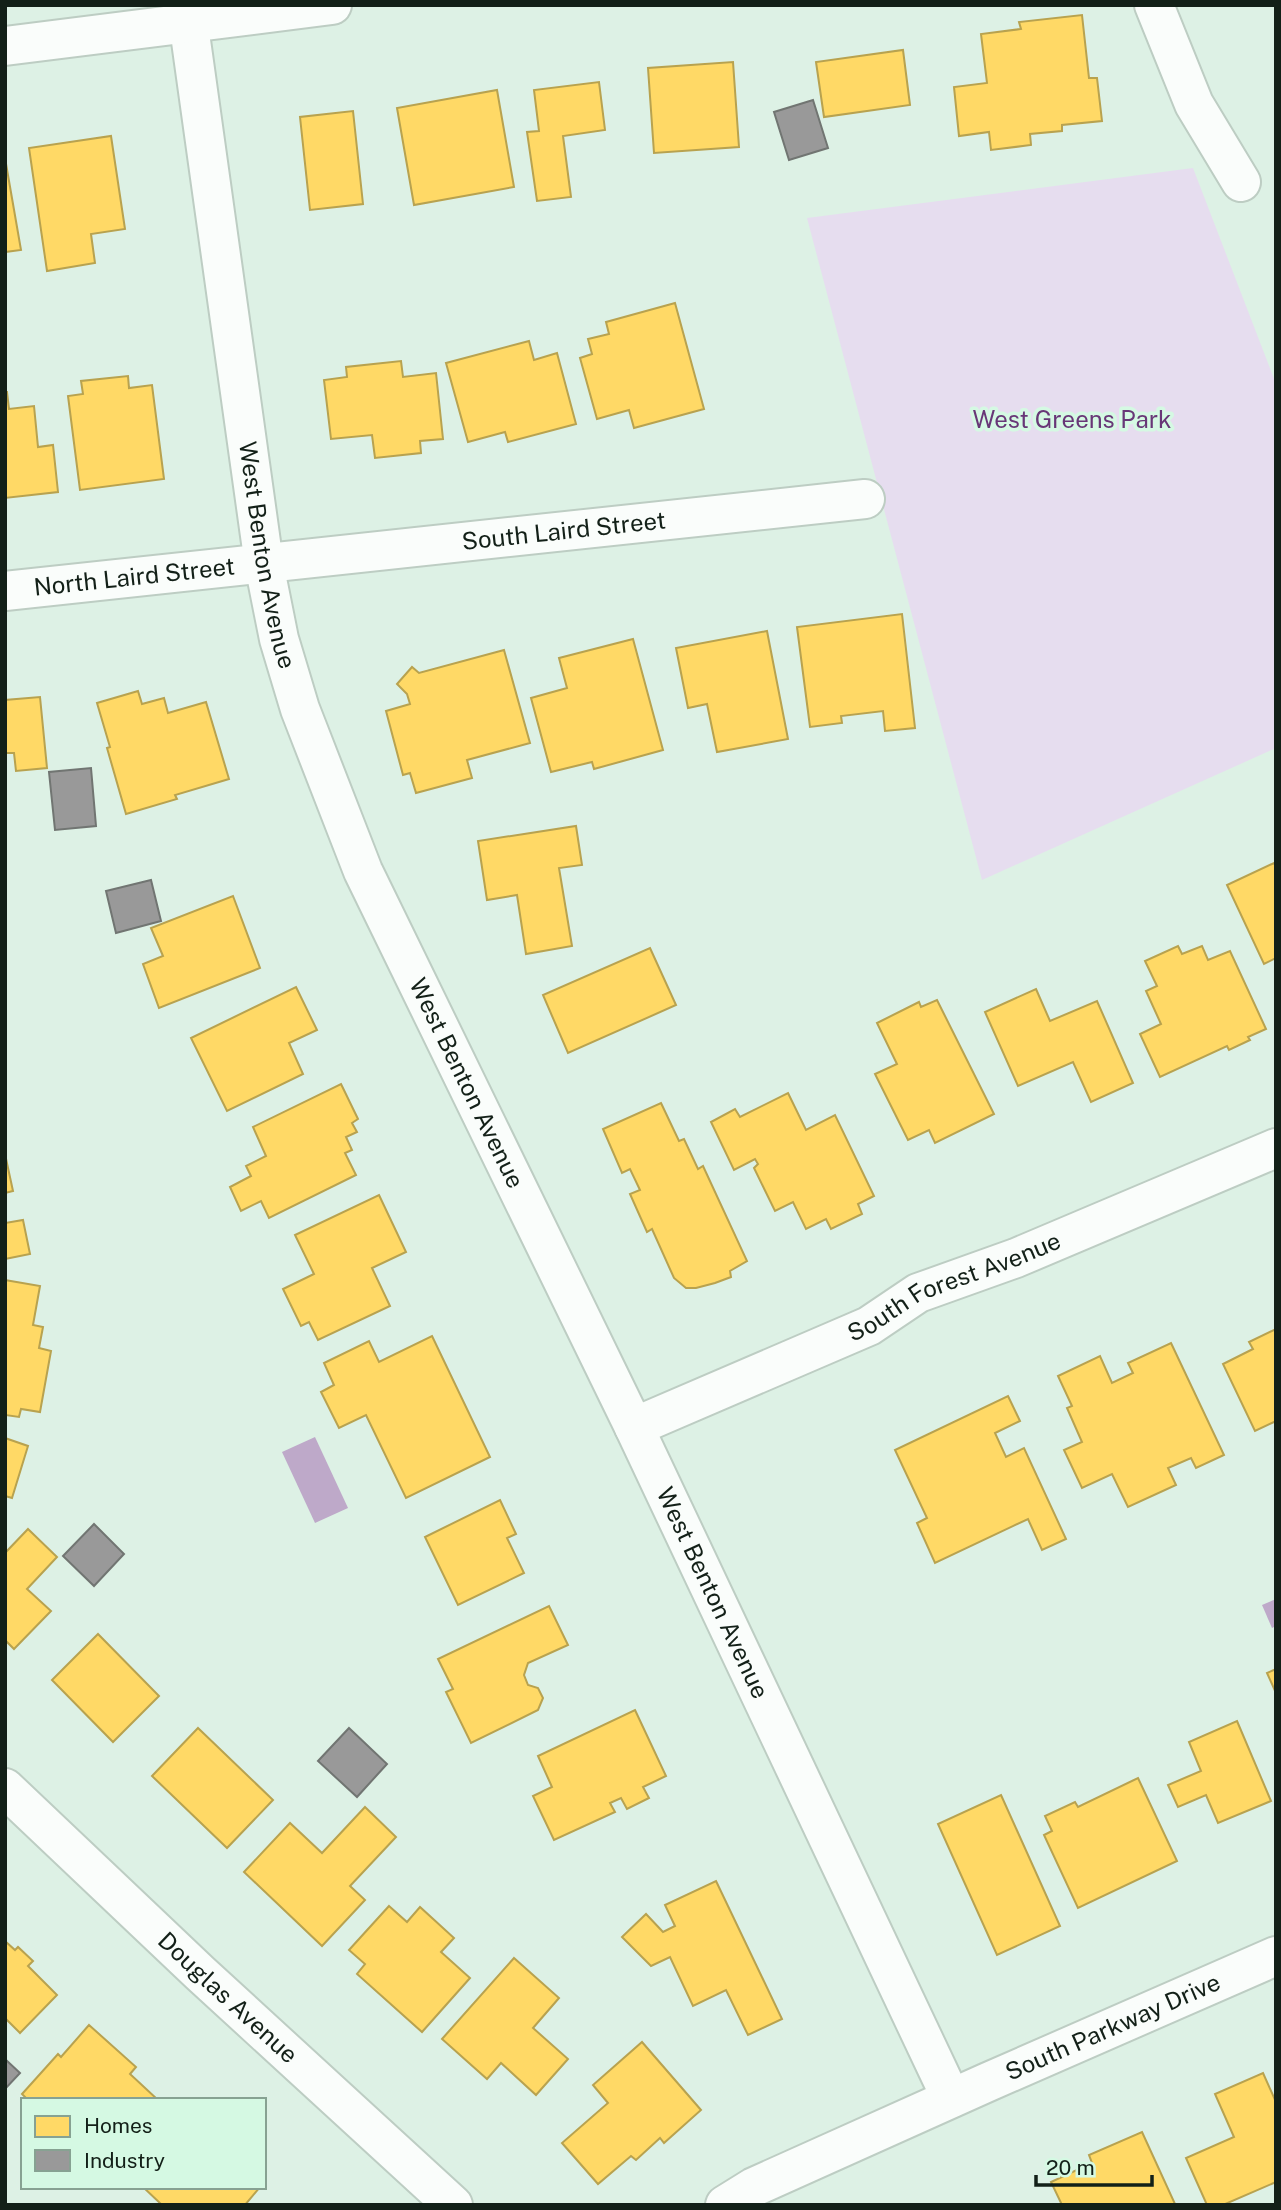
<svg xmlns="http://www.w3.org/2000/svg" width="1281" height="2210" font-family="'Public Sans',sans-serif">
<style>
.green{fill:#e6ddef}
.water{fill:#bea9c9}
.homes{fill:#ffd966;stroke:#b8a24f;stroke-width:2}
.industry{fill:#999;stroke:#717572;stroke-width:2}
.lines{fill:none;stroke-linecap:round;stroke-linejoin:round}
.street-casing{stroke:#bdcdc3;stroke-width:42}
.street{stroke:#fafdfb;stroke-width:38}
.labels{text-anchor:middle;stroke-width:7;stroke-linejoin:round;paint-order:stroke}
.park-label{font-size:24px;fill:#683777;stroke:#d5f9e3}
.street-label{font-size:24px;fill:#132018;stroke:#d5f9e3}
</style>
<rect width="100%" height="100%" fill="#ddf1e5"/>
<path class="green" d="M1193 168 1276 384V748L982 880 807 218Z"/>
<g class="water">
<path d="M315 1437 348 1508 315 1523 282 1452Z"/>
<path d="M1276 1599V1626L1272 1628 1262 1605Z"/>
</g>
<g class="homes">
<path d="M1082 15 1089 78H1097L1102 121 1062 125V131L1030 134 1031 145 991 150 989 132 959 136 954 87 987 83 981 34 1021 29 1019 22Z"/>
<path d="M903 50 910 105 824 117 816 62Z"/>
<path d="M733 62 739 147 654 153 648 68Z"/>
<path d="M599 82 605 130 563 136 571 197 537 201 527 132 539 131 534 90Z"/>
<path d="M497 90 514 187 414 205 397 108Z"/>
<path d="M353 111 363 204 310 210 300 117Z"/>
<path d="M111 136 125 229 91 234 95 263 47 271 29 148Z"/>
<path d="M5 158 21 250 5 252Z"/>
<path d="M675 303 704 409 634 428 629 410 597 419 580 358 592 354 588 339 609 334 606 322Z"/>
<path d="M529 341 534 360 557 353 576 424 508 442 505 432 468 442 446 363Z"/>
<path d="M401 361 403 377 436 373 443 439 420 441 421 453 375 458 372 435 331 439 324 380 347 377 346 367Z"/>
<path d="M128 376 129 388 152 385 164 479 80 490 68 396 83 394 81 381Z"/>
<path d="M5 392H7L9 409 34 406 38 447 53 445 58 492 5 498Z"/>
<path d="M902 614 915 728 885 731 883 711 841 716 842 723 810 727 797 627Z"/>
<path d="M767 631 788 739 717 752 707 704 688 708 676 648Z"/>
<path d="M633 639 663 750 594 769 592 762 551 772 531 698 567 688 559 658Z"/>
<path d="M504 650 530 743 467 760 472 778 416 793 410 773 403 775 386 711 410 704 407 694 397 684 412 667 419 673Z"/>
<path d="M138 691 142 704 164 698 168 713 206 702 229 779 175 795 177 799 126 814 107 748 110 747 97 703Z"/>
<path d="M40 697 47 768 16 771 14 753H5V700Z"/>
<path d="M576 826 582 865 559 868 572 946 526 954 517 895 487 900 478 841Z"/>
<path d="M1274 863 1276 867V958L1264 964 1227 885Z"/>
<path d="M233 896 260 968 159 1008 143 964 163 956 151 928Z"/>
<path d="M1178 946 1182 954 1202 946 1208 960 1230 951 1266 1029 1248 1037 1250 1040 1229 1050 1227 1046 1160 1077 1140 1034 1161 1024 1146 991 1157 986 1145 961Z"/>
<path d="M650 948 676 1005 568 1053 543 995Z"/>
<path d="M296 987 317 1030 289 1043 303 1074 227 1111 191 1038Z"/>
<path d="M1036 989 1050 1021 1097 1001 1133 1083 1091 1102 1073 1062 1018 1086 985 1012Z"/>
<path d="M937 1000 994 1114 935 1143 929 1130 908 1140 875 1074 897 1064 877 1023 919 1002 921 1007Z"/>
<path d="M341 1084 358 1119 352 1123 357 1132 346 1137 352 1150 345 1153 356 1175 269 1218 261 1201 241 1211 230 1187 251 1176 246 1166 266 1156 253 1127Z"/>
<path d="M788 1093 806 1130 835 1115 874 1196 858 1204 862 1214 831 1229 826 1219 806 1229 793 1202 775 1211 754 1168 758 1164 755 1159 734 1170 711 1122 735 1109 740 1117Z"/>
<path d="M661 1103 679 1141 684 1139 698 1169 703 1166 747 1261 730 1271 731 1277 715 1283 696 1288H686L674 1278 652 1229 647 1232 630 1194 640 1190 630 1169 622 1173 603 1129Z"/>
<path d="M5 1154 13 1191 5 1193Z"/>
<path d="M379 1195 406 1252 372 1268 390 1306 318 1340 309 1322 301 1326 283 1289 314 1274 295 1235Z"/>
<path d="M23 1220 30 1254 5 1259V1223Z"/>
<path d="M5 1280 40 1286 33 1325 43 1327 39 1348 51 1351 40 1412 21 1409 19 1417 5 1415Z"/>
<path d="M1276 1329V1421L1255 1431 1223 1364 1253 1349 1249 1342Z"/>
<path d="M432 1336 490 1457 406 1498 366 1415 339 1428 321 1392 334 1385 324 1363 369 1341 379 1362Z"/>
<path d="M1171 1343 1224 1455 1196 1468 1191 1458 1168 1468 1176 1485 1128 1507 1112 1474 1082 1488 1064 1450 1082 1442 1067 1408 1072 1406 1058 1376 1100 1356 1112 1383 1133 1373 1128 1363Z"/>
<path d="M1008 1396 1020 1421 995 1433 1006 1457 1024 1448 1066 1539 1042 1550 1028 1519 935 1563 917 1523 927 1518 895 1450Z"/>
<path d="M5 1438 28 1446 12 1498 5 1496Z"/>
<path d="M500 1500 516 1534 507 1538 524 1573 458 1605 425 1537Z"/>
<path d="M28 1529 57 1557 27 1589 51 1611 14 1649 5 1640V1553Z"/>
<path d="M549 1606 568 1645 528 1663 524 1675 528 1685 538 1688 543 1698 538 1710 471 1743 446 1692 453 1689 438 1659Z"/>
<path d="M98 1634 159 1696 113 1742 52 1680Z"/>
<path d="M1276 1669V1693L1267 1673Z"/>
<path d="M635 1710 666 1776 643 1787 649 1798 627 1809 621 1798 610 1803 615 1812 554 1840 533 1796 552 1787 538 1756Z"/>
<path d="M1237 1721 1271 1801 1218 1823 1206 1795 1178 1807 1168 1785 1201 1771 1189 1742Z"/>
<path d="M198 1728 273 1800 227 1848 152 1776Z"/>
<path d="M1138 1778 1177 1861 1078 1908 1044 1835 1052 1831 1045 1816 1075 1802 1078 1807Z"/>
<path d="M1001 1795 1060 1926 997 1955 938 1824Z"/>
<path d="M365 1807 396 1837 350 1886 365 1900 322 1946 244 1872 290 1823 322 1853Z"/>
<path d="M716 1881 782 2019 748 2035 726 1990 693 2006 670 1957 651 1966 622 1937 646 1914 663 1932 675 1926 665 1905Z"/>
<path d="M389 1906 407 1922 420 1907 454 1938 441 1952 470 1978 422 2032 357 1974 365 1964 349 1950Z"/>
<path d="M5 1941 15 1950 18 1947 33 1961 28 1966 57 1995 20 2033 5 2018Z"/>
<path d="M514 1958 559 1998 533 2028 568 2059 536 2095 501 2063 487 2079 442 2039Z"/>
<path d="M89 2025 136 2067 130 2074 158 2100H28L22 2094 58 2054 61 2057Z"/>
<path d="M642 2042 701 2110 664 2143 660 2138 636 2160 631 2156 598 2184 562 2143 608 2103 593 2085Z"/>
<path d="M1263 2073 1276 2102V2182L1223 2205H1207L1186 2158 1234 2137 1215 2094Z"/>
<path d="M1142 2132 1175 2204 1062 2205 1051 2182 1092 2163 1089 2155Z"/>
<path d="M143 2187H260L245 2205H162Z"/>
</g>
<g class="industry">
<path d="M813 100 828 148 789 160 774 112Z"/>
<path d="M91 768 96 826 55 830 49 772Z"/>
<path d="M151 880 161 921 116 933 106 891Z"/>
<path d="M94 1524 124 1554 94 1586 63 1556Z"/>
<path d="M349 1728 387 1764 357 1797 318 1761Z"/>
<path d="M5 2059 20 2073 5 2089Z"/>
</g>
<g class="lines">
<g class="street-casing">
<g id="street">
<path id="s1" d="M186 5 264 564 279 639 300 709 363 871 634 1427 951 2098"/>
<path d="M1154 5 1194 104 1241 182"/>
<path d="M5 46 332 5"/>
<path id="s2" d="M5 591 865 499"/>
<path id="s3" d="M634 1427 869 1326 918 1293 1016 1258 1276 1148"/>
<path id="s4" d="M5 1788 200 1973 453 2205"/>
<path id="s5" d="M725 2205 754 2187 988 2082 1276 1956"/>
</g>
</g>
<use href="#street" class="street"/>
</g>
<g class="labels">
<g class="park-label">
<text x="1072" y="428">West Greens Park</text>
</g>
<g class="street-label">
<text dy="8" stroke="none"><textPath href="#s2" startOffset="562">South Laird Street</textPath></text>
<text dy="8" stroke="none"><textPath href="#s1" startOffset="556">West Benton Avenue</textPath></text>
<text dy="8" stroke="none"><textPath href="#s2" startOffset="130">North Laird Street</textPath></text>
<text dy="8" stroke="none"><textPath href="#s1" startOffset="1124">West Benton Avenue</textPath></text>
<text dy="8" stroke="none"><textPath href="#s3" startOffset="350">South Forest Avenue</textPath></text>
<text dy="8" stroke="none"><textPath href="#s1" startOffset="1690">West Benton Avenue</textPath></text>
<text dy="8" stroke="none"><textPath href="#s4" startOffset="306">Douglas Avenue</textPath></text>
<text dy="8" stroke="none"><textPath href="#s5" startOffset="427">South Parkway Drive</textPath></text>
</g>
</g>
<rect width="1281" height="2210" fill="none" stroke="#132018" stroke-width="14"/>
<rect x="21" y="2098" width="245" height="91" fill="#d5f9e3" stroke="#87a292" stroke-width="2"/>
<rect x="35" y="2116" width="35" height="21" fill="#ffd966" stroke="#87a292" stroke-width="2"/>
<text x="84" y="2133" font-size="21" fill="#132018">Homes</text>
<rect x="35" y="2150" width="35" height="21" fill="#999999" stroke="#87a292" stroke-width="2"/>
<text x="84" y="2168" font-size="21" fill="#132018">Industry</text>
<path d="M1036 2175v10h116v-10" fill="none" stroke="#132018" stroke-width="3.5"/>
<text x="1046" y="2175" font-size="21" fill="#132018" stroke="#d5f9e3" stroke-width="5" paint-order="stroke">20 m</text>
</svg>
